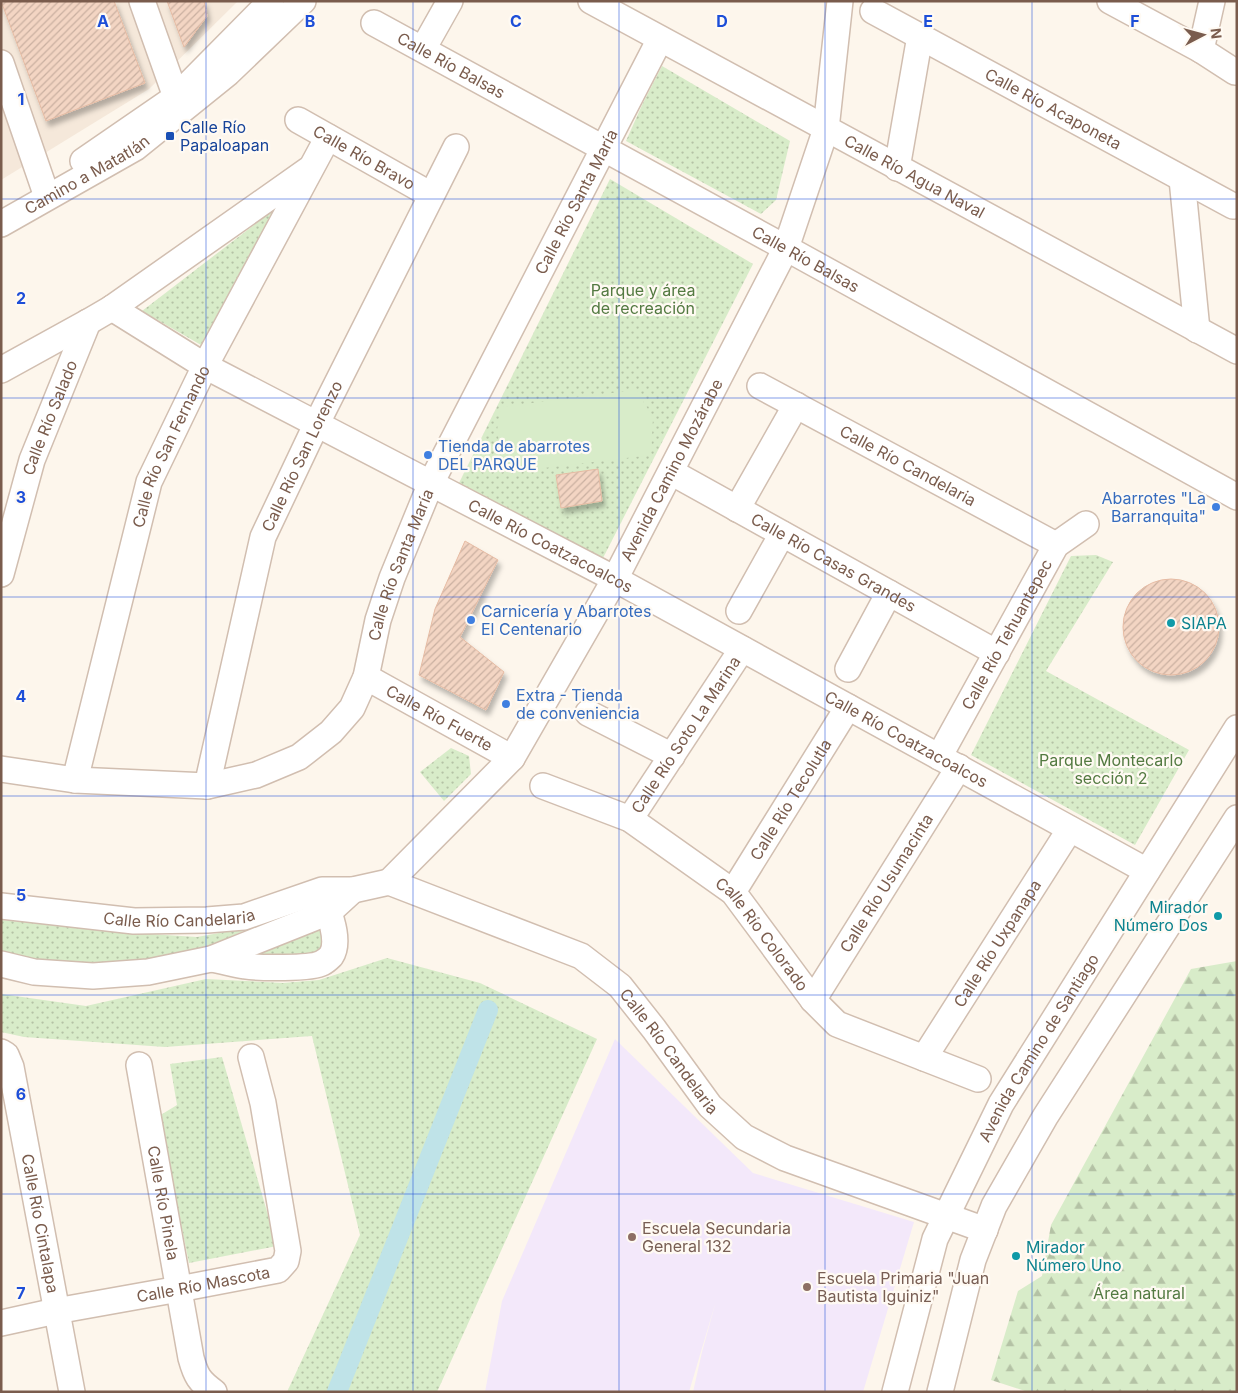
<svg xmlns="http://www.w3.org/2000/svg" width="1238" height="1393" font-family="Inter,sans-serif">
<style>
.residential{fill:#f5e8da}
.education{fill:#f3e8fa}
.green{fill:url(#green-dots)}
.forest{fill:url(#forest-firs)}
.pitch{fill:#d8ecc9}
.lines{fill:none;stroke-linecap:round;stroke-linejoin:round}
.canal{stroke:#bfe3e8;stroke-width:20}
.building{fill:url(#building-hatch);stroke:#e6bba3;filter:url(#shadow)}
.minor-casing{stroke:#d1beb0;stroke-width:28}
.minor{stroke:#fff;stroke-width:25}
.grid{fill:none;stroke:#1d4ed8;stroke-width:1;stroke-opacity:0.55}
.transit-dot{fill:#1a4fb4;stroke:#fffaf3;stroke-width:2}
.shop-dot{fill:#3f7fe0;stroke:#fffaf3;stroke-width:2}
.culture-dot{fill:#0f9aa8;stroke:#fffaf3;stroke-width:2}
.education-dot{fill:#8d6e63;stroke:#fffaf3;stroke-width:2}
.labels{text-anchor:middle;stroke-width:4.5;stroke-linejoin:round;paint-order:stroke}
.street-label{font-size:16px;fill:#7a5c4d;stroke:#fffaf3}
.transit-label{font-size:16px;fill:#164399;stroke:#fffaf3;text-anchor:start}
.park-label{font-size:16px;fill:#537a41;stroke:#fffaf3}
.shop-label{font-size:16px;fill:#366cbe;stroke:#fffaf3;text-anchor:start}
.culture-label{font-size:16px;fill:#0d838f;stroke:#fffaf3;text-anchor:start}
.education-label{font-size:16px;fill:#785e54;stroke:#fffaf3;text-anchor:start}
.grid-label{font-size:16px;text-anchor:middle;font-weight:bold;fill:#1d4ed8;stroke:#fffaf3;stroke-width:4.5;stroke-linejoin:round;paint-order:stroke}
</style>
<defs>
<pattern id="green-dots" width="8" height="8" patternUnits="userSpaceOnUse" patternTransform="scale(1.25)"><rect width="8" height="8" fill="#d8ecc9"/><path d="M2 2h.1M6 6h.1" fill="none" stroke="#b4c2a5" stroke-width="1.8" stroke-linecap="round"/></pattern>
<pattern id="forest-firs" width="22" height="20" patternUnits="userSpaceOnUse" patternTransform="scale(1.25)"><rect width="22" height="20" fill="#d8ecc9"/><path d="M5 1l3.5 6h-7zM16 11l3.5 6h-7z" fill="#b4c2a5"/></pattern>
<pattern id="building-hatch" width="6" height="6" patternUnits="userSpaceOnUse" patternTransform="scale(1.25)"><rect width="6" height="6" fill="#f3d5c3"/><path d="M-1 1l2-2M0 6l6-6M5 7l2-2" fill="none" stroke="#cab0a1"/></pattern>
<filter id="shadow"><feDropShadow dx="3" dy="5.5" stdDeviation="2.5" flood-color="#0004"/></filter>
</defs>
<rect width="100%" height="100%" fill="#fdf6ec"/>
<path class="residential" d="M1 1H238L149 89 1 180Z"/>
<path class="education" d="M615 1039 753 1173 914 1222 863 1392H693L702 1352 716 1301 689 1392H485L502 1301Z"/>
<g class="green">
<path d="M662 66 790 141 776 200 761 214 626 141 642 105Z"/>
<path d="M610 179 753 264 603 558 458 485Z"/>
<path d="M280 205 201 345 142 311Z"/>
<path d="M1096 555 1113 562 1046 671 1189 750 1135 845 971 755 1071 556Z"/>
<path d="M451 748 469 756 471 774 444 801 420 772Z"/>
<path d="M1 920 134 933 197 937 252 927 201 950 142 964 85 969 1 955Z"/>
<path d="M319 929 328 934 329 944 315 955 249 957Z"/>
<path d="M387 958 480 983 597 1039 437 1392H287L360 1235 312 1036 165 1047 24 1037 1 1032V994L86 1006 206 979 283 983 319 980Z"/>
<path d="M222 1057 277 1246 189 1263 159 1116 177 1105 170 1064Z"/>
</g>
<path class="forest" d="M1237 961V1392H1028L991 1380 1018 1291 1042 1276 1051 1225 1191 969Z"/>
<path class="pitch" d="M636 390 653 417 651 455 519 471 503 464 497 430 501 407Z"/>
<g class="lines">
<path class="canal" d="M337 1392 488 1010"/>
</g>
<g class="building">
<path d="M1 1H114L145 83 46 121Z"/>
<path d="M167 1H204L207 16 184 47Z"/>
<path d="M598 469 602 501 561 508 556 475Z"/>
<path d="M465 541 498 560 460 637 504 672 486 710 419 675 435 609Z"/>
<circle cx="1171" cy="627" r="48"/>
</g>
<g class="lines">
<g class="minor-casing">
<g id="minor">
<path d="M142 1 176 97"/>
<path id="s1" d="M591 1 1237 351"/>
<path d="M1110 1 1201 50 1235 72"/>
<path id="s2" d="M873 11 1233 206"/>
<path id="s3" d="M374 23 786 248 1237 497"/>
<path d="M423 49 450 1"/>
<path d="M1201 50 1212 1"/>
<path d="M1 63 44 188"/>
<path id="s4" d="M298 120 431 195"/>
<path d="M83 161 176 97 271 1"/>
<path d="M897 168 920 36"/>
<path d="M1182 179 1197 330"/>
<path id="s5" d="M1 224 135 148 228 73 303 1"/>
<path id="s6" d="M112 308 205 366 615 579 1147 871"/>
<path d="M1 370 88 322 112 308 308 170"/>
<path id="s7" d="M760 386 1056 545"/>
<path id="s8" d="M671 472 997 653"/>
<path d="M737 509 796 405"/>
<path id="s9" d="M1 574 32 460 88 322"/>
<path d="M739 611 782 534"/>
<path d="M848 669 889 593"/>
<path id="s10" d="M366 677 512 758"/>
<path d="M588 713 672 756"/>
<path id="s11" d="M939 757 1056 545 1086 524"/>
<path id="s12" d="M1 769 75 780 207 786 256 775 299 757 331 732 352 708 366 677 378 620 392 578 431 483 660 39"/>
<path id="s13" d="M75 780 149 482 205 366 328 137"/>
<path id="s14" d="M207 786 263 537 317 423 456 147"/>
<path id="s15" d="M543 786 630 819 733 892 813 1000 837 1024 978 1079"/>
<path id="s16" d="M630 819 742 649"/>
<path id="s17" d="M389 882 512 758 615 579 786 248 826 129 840 1"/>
<path id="s18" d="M733 892 848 707"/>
<path id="s19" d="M1 906 134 921 207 920 244 917 322 890H353L389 882 581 956 620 986 654 1029 710 1106 744 1137 785 1158 985 1230"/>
<path d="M211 959C222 961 234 964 245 966 258 968 311 969 322 963 324 962 329 958 331 956 341 941 329 913 324 897"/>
<path d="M1 964 34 972 93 976 148 972 211 959 329 912 353 890"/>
<path id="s20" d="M813 1000 959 767"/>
<path id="s21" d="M1 1052 6 1055 11 1067 72 1392"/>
<path id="s22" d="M924 1058 1070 829"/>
<path id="s23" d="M139 1065 191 1358C196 1376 199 1381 214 1392"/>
<path id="s24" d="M1 1323 56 1311 179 1289 278 1270 286 1261 288 1251 263 1103 251 1057"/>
<path id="s25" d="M895 1392 935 1239 1001 1104 1237 728"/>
<path d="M940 1392 973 1260 994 1206 1045 1117 1237 818"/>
</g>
</g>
<use href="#minor" class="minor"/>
</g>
<path class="grid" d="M206 1V1392M413 1V1392M619 1V1392M825 1V1392M1032 1V1392M1 199H1237M1 398H1237M1 597H1237M1 796H1237M1 995H1237M1 1194H1237"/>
<rect class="transit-dot" x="165" y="131" width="10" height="10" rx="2.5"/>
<g class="shop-dot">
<circle cx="428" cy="455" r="5"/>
<circle cx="1216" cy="507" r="5"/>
<circle cx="471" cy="620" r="5"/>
<circle cx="506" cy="704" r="5"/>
</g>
<g class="culture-dot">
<circle cx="1171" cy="623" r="5"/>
<circle cx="1218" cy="916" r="5"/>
<circle cx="1016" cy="1256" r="5"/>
</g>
<g class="education-dot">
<circle cx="632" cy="1237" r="5"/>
<circle cx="807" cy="1287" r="5"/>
</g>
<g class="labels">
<g class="street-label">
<text dy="6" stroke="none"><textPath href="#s3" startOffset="88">Calle Río Balsas</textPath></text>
<text dy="6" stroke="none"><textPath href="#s2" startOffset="205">Calle Río Acaponeta</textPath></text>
<text dy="6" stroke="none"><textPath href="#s4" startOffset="76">Calle Río Bravo</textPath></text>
<text dy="6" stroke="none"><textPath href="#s5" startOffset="99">Camino a Matatlán</textPath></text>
<text dy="6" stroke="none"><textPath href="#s1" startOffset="368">Calle Río Agua Naval</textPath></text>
<text dy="6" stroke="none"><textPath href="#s12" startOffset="932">Calle Río Santa María</textPath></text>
<text dy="6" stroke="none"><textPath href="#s3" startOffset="492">Calle Río Balsas</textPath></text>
<text dy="6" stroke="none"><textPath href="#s9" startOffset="164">Calle Río Salado</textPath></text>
<text dy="6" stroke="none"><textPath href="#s13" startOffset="348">Calle Río San Fernando</textPath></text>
<text dy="6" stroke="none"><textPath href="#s14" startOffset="345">Calle Río San Lorenzo</textPath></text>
<text dy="6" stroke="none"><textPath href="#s7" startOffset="168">Calle Río Candelaria</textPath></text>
<text dy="6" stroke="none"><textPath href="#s17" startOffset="504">Avenida Camino Mozárabe</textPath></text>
<text dy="6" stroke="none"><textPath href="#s6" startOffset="499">Calle Río Coatzacoalcos</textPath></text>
<text dy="6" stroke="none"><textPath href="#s8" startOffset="186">Calle Río Casas Grandes</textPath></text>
<text dy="6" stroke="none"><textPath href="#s12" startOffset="528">Calle Río Santa María</textPath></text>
<text dy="6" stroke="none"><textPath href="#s11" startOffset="140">Calle Río Tehuantepec</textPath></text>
<text dy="6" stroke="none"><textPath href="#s10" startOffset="84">Calle Río Fuerte</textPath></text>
<text dy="6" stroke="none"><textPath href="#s16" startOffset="101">Calle Río Soto La Marina</textPath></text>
<text dy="6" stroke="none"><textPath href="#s6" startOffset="904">Calle Río Coatzacoalcos</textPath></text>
<text dy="6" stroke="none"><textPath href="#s18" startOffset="109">Calle Río Tecolutla</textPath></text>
<text dy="6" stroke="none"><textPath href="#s20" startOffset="138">Calle Río Usumacinta</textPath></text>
<text dy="6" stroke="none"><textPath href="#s19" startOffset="179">Calle Río Candelaria</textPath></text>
<text dy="6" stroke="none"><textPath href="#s15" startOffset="270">Calle Río Colorado</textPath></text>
<text dy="6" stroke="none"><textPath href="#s22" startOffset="136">Calle Río Uxpanapa</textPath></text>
<text dy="6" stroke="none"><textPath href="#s25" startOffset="376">Avenida Camino de Santiago</textPath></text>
<text dy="6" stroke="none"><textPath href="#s19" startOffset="731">Calle Río Candelaria</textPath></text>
<text dy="6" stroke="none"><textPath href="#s23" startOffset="140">Calle Río Pinela</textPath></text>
<text dy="6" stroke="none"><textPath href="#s21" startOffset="178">Calle Río Cintalapa</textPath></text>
<text dy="6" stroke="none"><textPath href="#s24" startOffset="206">Calle Río Mascota</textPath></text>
</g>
<g class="transit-label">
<text x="180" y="133">Calle Río<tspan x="180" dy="18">Papaloapan</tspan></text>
</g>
<g class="park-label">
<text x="643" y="296">Parque y área<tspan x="643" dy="18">de recreación</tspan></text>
<text x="1111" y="766">Parque Montecarlo<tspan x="1111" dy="18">sección 2</tspan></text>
<text x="1139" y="1299">Área natural</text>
</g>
<g class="shop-label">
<text x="438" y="452">Tienda de abarrotes<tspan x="438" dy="18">DEL PARQUE</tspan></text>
<text x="1206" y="504" text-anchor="end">Abarrotes "La<tspan x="1206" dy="18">Barranquita"</tspan></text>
<text x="481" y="617">Carnicería y Abarrotes<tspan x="481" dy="18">El Centenario</tspan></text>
<text x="516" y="701">Extra - Tienda<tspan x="516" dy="18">de conveniencia</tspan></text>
</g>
<g class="culture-label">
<text x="1181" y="629">SIAPA</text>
<text x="1208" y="913" text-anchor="end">Mirador<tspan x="1208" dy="18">Número Dos</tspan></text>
<text x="1026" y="1253">Mirador<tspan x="1026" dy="18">Número Uno</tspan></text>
</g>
<g class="education-label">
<text x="642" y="1234">Escuela Secundaria<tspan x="642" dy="18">General 132</tspan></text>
<text x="817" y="1284">Escuela Primaria "Juan<tspan x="817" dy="18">Bautista Iguiniz"</tspan></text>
</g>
</g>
<g class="grid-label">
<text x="103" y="27">A</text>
<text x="310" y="27">B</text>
<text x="516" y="27">C</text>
<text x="722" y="27">D</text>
<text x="928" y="27">E</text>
<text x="1135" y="27">F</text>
<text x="21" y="105">1</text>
<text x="21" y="304">2</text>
<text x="21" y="503">3</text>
<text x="21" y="702">4</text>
<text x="21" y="901">5</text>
<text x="21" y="1100">6</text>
<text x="21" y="1299">7</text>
</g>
<rect width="1238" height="1393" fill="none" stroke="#7a5c4d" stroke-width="5"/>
<g transform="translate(1203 35) rotate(84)" stroke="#fffaf3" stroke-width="4" paint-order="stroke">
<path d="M0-4L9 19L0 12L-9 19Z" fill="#7a5c4d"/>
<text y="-8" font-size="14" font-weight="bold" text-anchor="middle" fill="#7a5c4d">N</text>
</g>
</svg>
